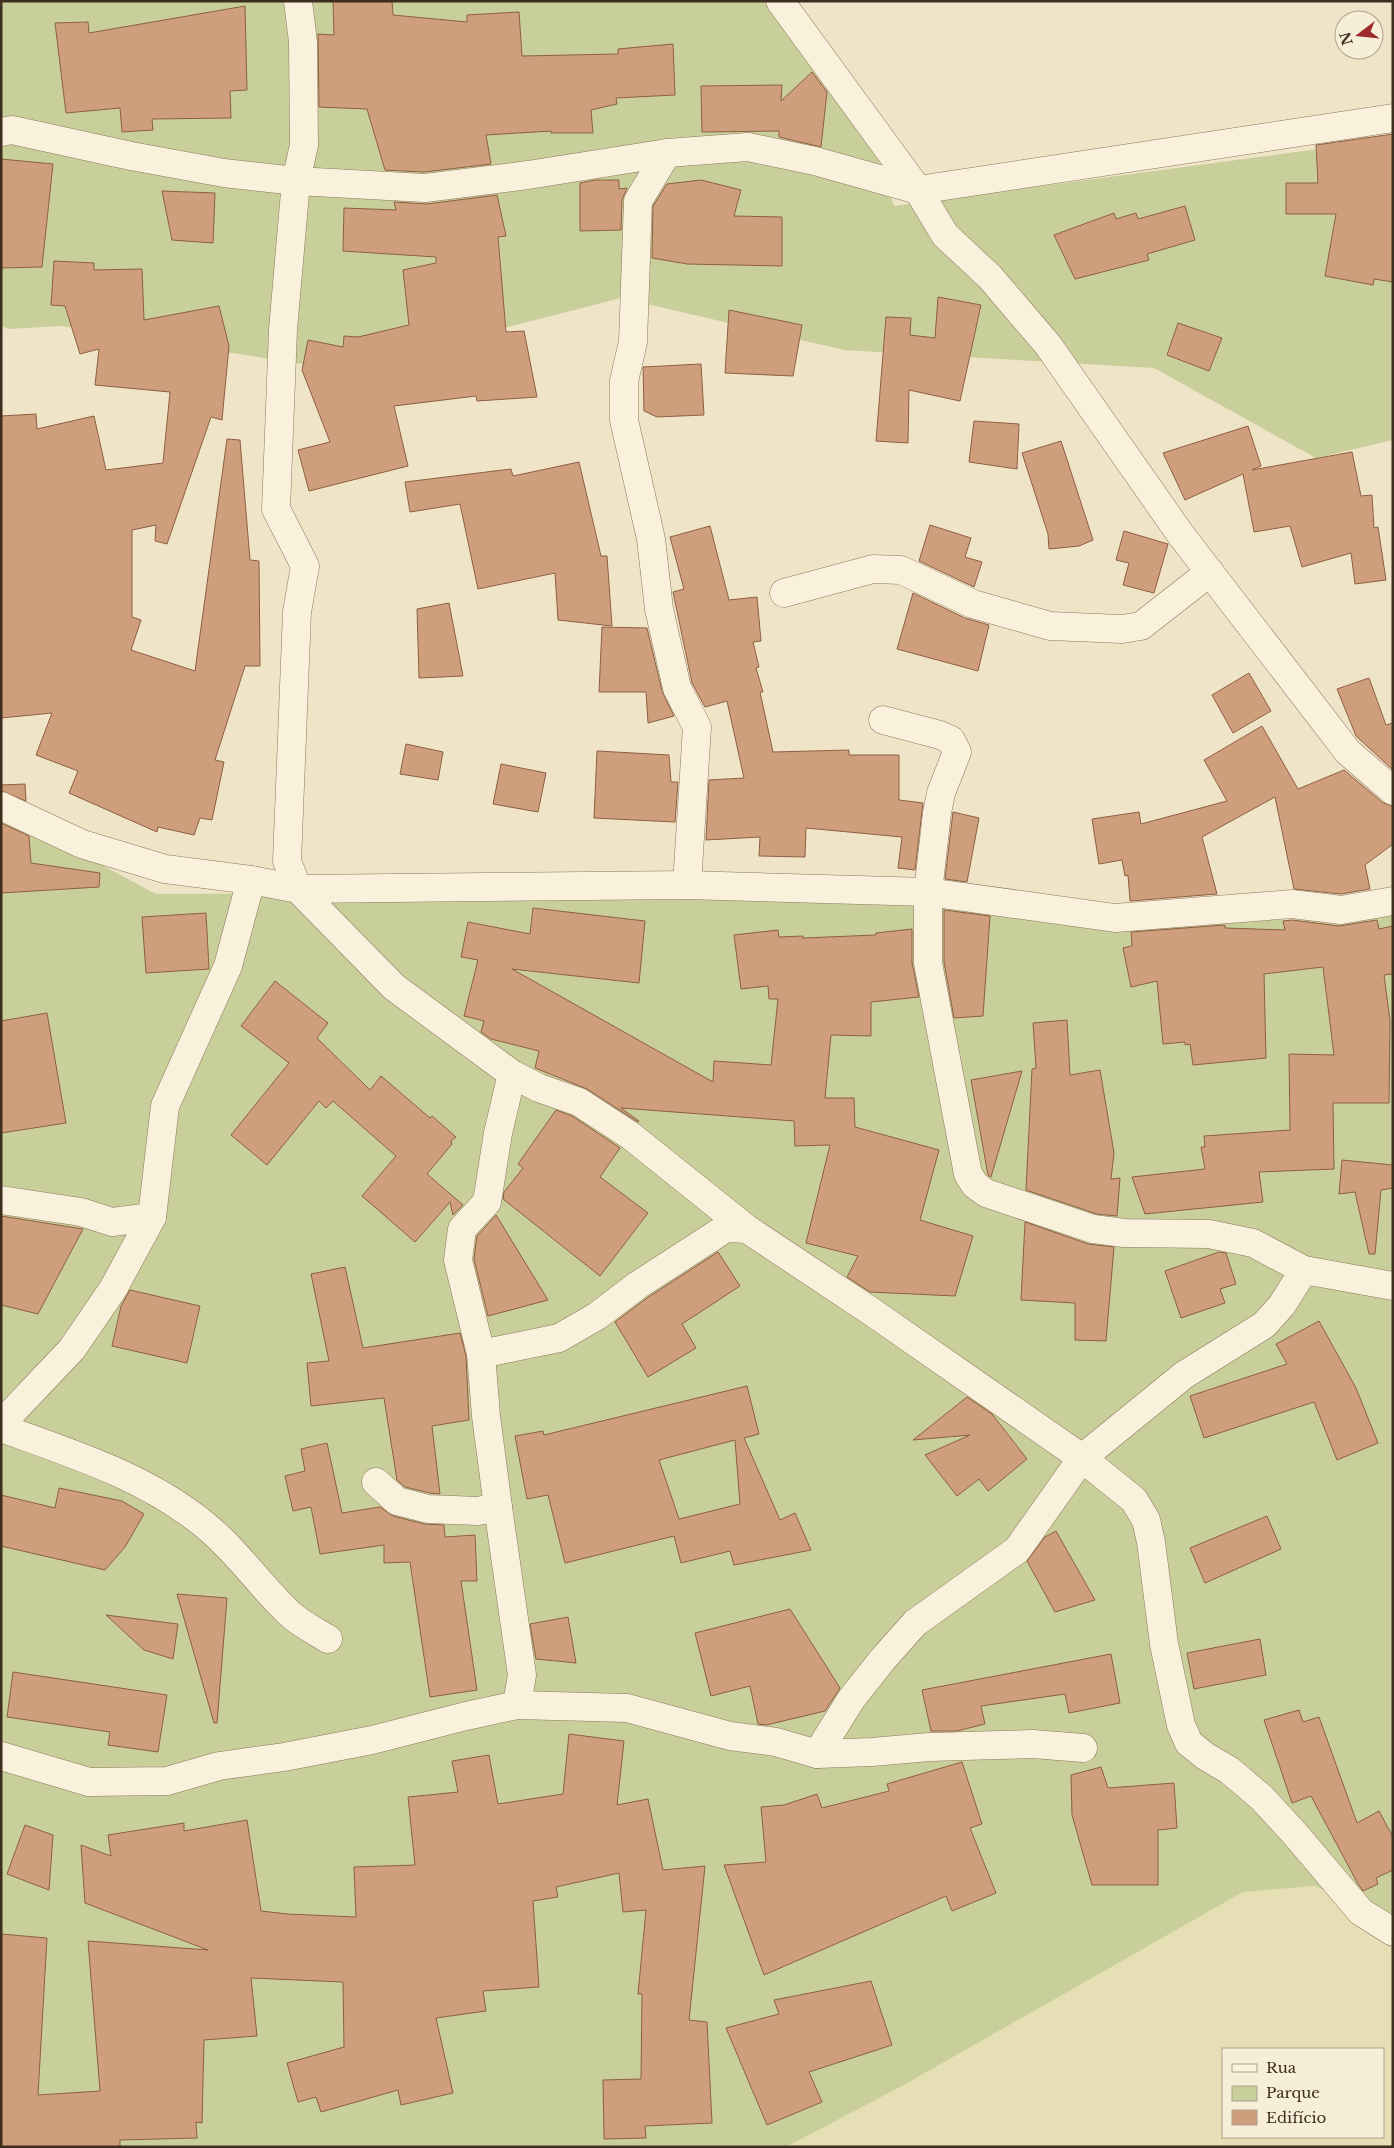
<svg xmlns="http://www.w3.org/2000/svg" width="1394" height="2148" font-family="'Libre Baskerville',serif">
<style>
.farmland{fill:#e6deb5;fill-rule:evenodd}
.green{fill:#c9cf9b}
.building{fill:#cf9f7d;stroke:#8d5f41;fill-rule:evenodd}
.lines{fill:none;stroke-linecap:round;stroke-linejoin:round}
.street-casing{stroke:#8d765c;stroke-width:29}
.street{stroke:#faf1dc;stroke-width:28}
</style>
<rect width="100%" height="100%" fill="#f0e4c8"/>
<path class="farmland" d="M1314 1886 1393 1917V2147H786L902 2086 1243 1892ZM1223 2049H1383V2137H1223Z"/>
<g class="green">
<path d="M1 1H767L877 156 894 206 1393 139V440L1316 458 1154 368 844 350 621 298 340 370 61 326 9 329 1 326Z"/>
<path d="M1 817 87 857 156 894 338 893 813 900 1167 922 1328 919 1393 910V1917L1314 1886 1243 1892 902 2086 786 2147H1Z"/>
</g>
<g class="building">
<path d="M333 1H392L393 15 467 22V15L519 12 522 56 618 54V49L673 44 675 95 616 98 617 104 591 110 593 133H551V131L486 135 491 164 424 172 385 170 367 109 319 107 318 34 334 35Z"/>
<path d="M245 6 247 90 230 91 231 118 152 119 153 130 122 132 120 108 66 113 55 23 88 22 89 33Z"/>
<path d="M812 72 827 92 821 147 779 137V131L702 132 701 86 782 85 781 101Z"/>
<path d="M1393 134V282L1374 279 1373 285 1325 276 1336 214H1286V183H1318L1316 145Z"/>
<path d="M1 159 53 164 42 267 1 268Z"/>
<path d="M596 180H619V189L627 188 622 200 621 230 580 231V183Z"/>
<path d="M701 180 741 190 734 216 782 217V266L687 264 652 258 653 206 667 184Z"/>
<path d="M162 191 215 193 213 243 172 240Z"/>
<path d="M497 195 506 236 498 237 506 332 524 331 537 397 477 401 476 396 394 406 408 466 309 491 298 450 330 442 302 370 308 340 343 347 344 336 358 337 409 325 403 270 436 263V257L343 251 344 208 396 210 394 202 427 204Z"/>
<path d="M1185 206 1195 240 1147 254 1149 260 1075 279 1054 235 1114 213 1116 219 1136 213 1138 219Z"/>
<path d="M54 261 94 263V270L142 269 144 320 219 306 229 346 222 420 211 417 167 544 155 541 156 525 132 530V617L141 620 131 650 195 671 227 439 240 440 250 560 259 561 260 666H245L215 760 224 762 212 820 200 818 194 835 158 827 157 832 69 793 78 771 36 755 52 713 1 718V416L36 414 37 429 94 416 106 470 163 463 170 392 95 385 99 349 80 354 65 306 51 305Z"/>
<path d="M938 297 981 305 960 401 909 390 908 443 876 441 886 317 911 318 910 335 935 338Z"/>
<path d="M729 310 802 325 793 376 725 373Z"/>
<path d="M1178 323 1222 338 1209 371 1167 355Z"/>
<path d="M701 364 704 415 657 417 644 411 643 367Z"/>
<path d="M974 421 1019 424 1017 469 969 462Z"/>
<path d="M1248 426 1261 466 1252 470 1352 452 1361 496 1372 495 1374 528 1378 527 1386 580 1355 584 1351 553 1302 567 1290 526 1254 532 1243 474 1185 500 1163 453Z"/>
<path d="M1061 441 1093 540 1079 546 1049 549 1048 534 1022 453Z"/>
<path d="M579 462 601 556H607L612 626 558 620 555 573 478 589 460 504 410 512 405 482 511 469 513 476Z"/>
<path d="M930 525 971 538 965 557 982 562 974 587 919 561Z"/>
<path d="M710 526 729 600 757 597 761 641 753 642 759 667 756 668 763 692H760L773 752 849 750V755H899V800L923 803 915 870 898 868 902 837 806 828 805 857 759 856 760 837 706 840 709 780 744 778 727 701 705 707 692 683 673 592 684 589 670 537Z"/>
<path d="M1124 531 1168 544 1154 593 1123 585 1129 563 1116 560Z"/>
<path d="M913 593 965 618 989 625 978 671 897 649Z"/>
<path d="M449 603 463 676 419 678 417 609Z"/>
<path d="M602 627 647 628 662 691 674 716 648 723 646 692H599Z"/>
<path d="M1249 673 1271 711 1233 733 1212 695Z"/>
<path d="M1369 678 1386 725 1393 723V770L1356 736 1337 689Z"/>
<path d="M1262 726 1298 789 1344 770 1383 803 1393 806V844L1365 865 1370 889 1341 894 1294 889 1275 797 1202 837 1217 894 1130 901 1128 875 1125 876 1122 860 1099 864 1092 819 1139 812 1141 824 1227 801 1204 760Z"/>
<path d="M406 744 443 752 438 780 400 774Z"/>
<path d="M597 751 669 755 671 782H678L675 822 594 818Z"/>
<path d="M501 764 546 773 538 812 493 804Z"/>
<path d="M25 784 26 801 1 791V785Z"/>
<path d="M953 812 979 818 967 882 945 879Z"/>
<path d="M1 823 29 836 31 863 100 873 99 887 1 893Z"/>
<path d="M533 908 645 921 639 983 512 969 713 1082 714 1061 771 1065 778 999H769L768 986 741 989 734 935 778 930 779 937 803 936V938L876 935V933L912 929V963L919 997 871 1002V1036L831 1035 825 1098H854L855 1127 939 1150 920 1220 973 1236 955 1296 870 1292 847 1277 858 1256 806 1243 830 1145 795 1146 794 1121 621 1108 639 1121 638 1122 587 1089 535 1068 539 1051 491 1039 481 1032 484 1021 464 1016 478 960 461 957 468 922 530 934Z"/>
<path d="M944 910 990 916 983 1016 954 1018 944 962Z"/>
<path d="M206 913 209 969 146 973 142 917Z"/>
<path d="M1292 920 1339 926 1377 920 1379 929 1393 926V974L1384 975 1390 1021 1389 1103H1333L1334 1169 1259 1172 1263 1202 1145 1214 1132 1177 1205 1169 1201 1147H1205L1204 1136 1290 1130 1289 1054 1334 1055 1323 967 1264 974 1266 1058 1193 1065 1190 1044 1185 1045V1042L1163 1044 1157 981 1131 987 1123 948 1132 946 1131 932 1225 925V928L1285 930 1283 921Z"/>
<path d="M275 981 328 1023 317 1038 370 1090 381 1076 430 1118 432 1116 456 1137 451 1141 452 1144 427 1174 463 1205 453 1215 450 1202 415 1242 362 1196 396 1156 333 1101 326 1108 319 1101 267 1165 231 1135 289 1063 241 1026Z"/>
<path d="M47 1013 66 1123 1 1133V1021Z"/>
<path d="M1067 1020 1070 1075 1100 1070 1114 1153 1111 1179 1120 1178 1117 1216 1097 1214 1026 1190 1032 1069 1036 1068 1033 1023Z"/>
<path d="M1022 1071 991 1177 988 1175 971 1080Z"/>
<path d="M556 1110 572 1116 620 1148 600 1177 648 1213 600 1276 503 1199 504 1192 523 1168 518 1164Z"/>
<path d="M1342 1160 1393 1165V1188L1381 1190 1375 1254H1369L1355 1192 1339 1194Z"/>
<path d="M496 1215 548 1300 488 1316 474 1259 477 1236Z"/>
<path d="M1 1216 83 1229 38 1314 1 1305Z"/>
<path d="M1025 1222 1088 1244 1114 1247 1106 1341 1075 1340V1303L1021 1300Z"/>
<path d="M718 1252 740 1286 682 1324 696 1348 648 1377 615 1322 647 1298Z"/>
<path d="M1219 1252 1226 1253 1236 1284 1220 1289 1225 1303 1181 1318 1165 1271Z"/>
<path d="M345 1267 363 1348 460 1333 466 1356 469 1420 432 1426 440 1494 430 1493 405 1487 397 1480 384 1398 311 1406 307 1363 329 1361 311 1274Z"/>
<path d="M130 1290 200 1306 187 1363 112 1346 121 1306Z"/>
<path d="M1319 1321 1356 1388 1378 1443 1337 1460 1314 1402 1204 1438 1190 1396 1287 1364 1276 1344Z"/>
<path d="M747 1386 759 1434 744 1438 780 1520 795 1513 811 1550 734 1565 730 1551 681 1563 674 1536 565 1563 548 1495 527 1499 515 1436 543 1431 544 1435ZM735 1440 740 1504 679 1519 659 1460Z"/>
<path d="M967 1397 992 1414 1027 1459 988 1491 979 1479 957 1496 925 1455 970 1435 913 1440Z"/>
<path d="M327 1443 342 1513 380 1507 393 1516 424 1524 444 1525 445 1537 475 1535 477 1581H461L477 1690 430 1697 410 1562 384 1563V1545L320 1554 311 1507 293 1511 285 1476 305 1471 301 1449Z"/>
<path d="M59 1488 122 1501 144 1514 125 1547 105 1570 1 1546V1495L55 1508Z"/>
<path d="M1267 1516 1281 1549 1205 1583 1190 1548Z"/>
<path d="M1056 1531 1095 1600 1055 1612 1027 1561 1045 1537Z"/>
<path d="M177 1594 227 1598 217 1723H214Z"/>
<path d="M790 1609 840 1688 825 1711 766 1725 758 1724 750 1686 711 1696 695 1633Z"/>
<path d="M106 1615 178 1624 173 1659 144 1650Z"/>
<path d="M568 1617 576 1663 536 1659 530 1624Z"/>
<path d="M1260 1639 1266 1675 1194 1689 1187 1653Z"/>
<path d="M1111 1654 1120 1703 1069 1713 1065 1694 981 1706 985 1724 957 1731H931L922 1690Z"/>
<path d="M13 1672 167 1695 158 1752 108 1745 110 1732 7 1717Z"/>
<path d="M1299 1710 1303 1722 1319 1717 1357 1823 1379 1811 1393 1837V1870L1376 1878 1378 1884 1363 1891 1358 1884 1311 1796 1292 1803 1264 1720Z"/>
<path d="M569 1734 624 1741 617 1805 648 1799 663 1870 705 1866 689 2020 707 2022 712 2123 645 2126 646 2138 604 2139 603 2080 641 2079 642 1994H638L646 1910 623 1912 619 1873 556 1887 558 1897 533 1901 539 1987 483 1991 486 2011 436 2018 453 2093 401 2105 398 2090 321 2112 316 2097 298 2102 287 2063 344 2047 343 1982 251 1978 257 2036 204 2040 202 2123 196 2122 197 2138 120 2140V2147H1V1934L47 1938 38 2095 100 2091 88 1941 208 1950 85 1903 81 1845 111 1856 108 1835 184 1823V1831L247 1820 261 1911 288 1914 356 1917 354 1867 415 1865 408 1797 458 1792 452 1761 489 1755 498 1804 563 1794Z"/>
<path d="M962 1762 982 1824 970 1828 996 1893 952 1911 946 1896 764 1975 724 1865 766 1862 761 1807 784 1805 817 1794 822 1808 889 1791 887 1784Z"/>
<path d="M1101 1767 1108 1788 1174 1783 1177 1828 1158 1830V1885H1092L1072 1815 1071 1775Z"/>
<path d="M25 1825 53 1835 49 1890 7 1874Z"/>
<path d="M871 1981 892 2045 809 2072 822 2102 767 2125 726 2028 779 2014 774 2000Z"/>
</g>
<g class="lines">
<g class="street-casing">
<g id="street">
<path d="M298 1 303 42 304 145 296 181 283 330 276 509 305 566 297 612 287 861 298 889 394 987 512 1074 539 1088 579 1102 631 1136 747 1229 872 1312 1082 1458 1017 1550 915 1623 883 1659 852 1698 817 1754"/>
<path d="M780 1 918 190 945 235 990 277 1048 345 1181 535 1348 752 1393 791"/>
<path d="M1 132 12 130 131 156 224 173 296 181 425 188 528 175 667 153 748 147 815 161 918 190 1393 118"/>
<path d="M667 153 638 201 633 342 624 381V420L651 539 659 609 677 688 697 727 687 885"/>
<path d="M784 593 873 569 901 570 973 604 1050 626 1122 629 1141 626 1210 572"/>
<path d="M883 720 940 735 951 740 957 752 941 793 937 813 928 892V963L968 1174 975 1185 986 1193 1093 1229 1124 1233 1209 1234 1253 1243 1304 1270 1393 1286"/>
<path d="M1 806 82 844 165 869 251 880 298 889 687 885 928 892 1115 918 1292 904 1341 910 1393 901"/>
<path d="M1 1200 81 1212 112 1222 152 1217"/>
<path d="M1304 1270 1282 1305 1264 1325 1184 1375 1082 1458 1134 1500 1146 1520 1151 1542 1164 1644 1181 1725 1189 1743 1205 1756 1229 1770 1262 1798 1296 1835 1361 1912 1393 1932"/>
<path d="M481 1354 559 1338 597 1316 638 1285 726 1228 747 1229"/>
<path d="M1 1424 72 1349 113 1289 152 1217 165 1106 228 966 251 880"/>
<path d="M1 1428C73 1454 147 1477 206 1526 238 1552 260 1586 290 1614 301 1624 315 1631 328 1639"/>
<path d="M376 1482 397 1501 428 1509 478 1511 498 1507 522 1675 517 1705"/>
<path d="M498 1507 486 1416 481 1354 458 1260 462 1229 487 1202 498 1133 512 1074"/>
<path d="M1 1756 89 1782 167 1781 219 1766 284 1757 372 1740 466 1716 517 1705 627 1708 730 1736 776 1742 817 1754 872 1752 929 1747 1033 1744 1083 1748"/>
</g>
</g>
<use href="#street" class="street"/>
</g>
<rect width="1394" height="2148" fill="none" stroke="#3d2e20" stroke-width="5"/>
<rect x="1222" y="2048" width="162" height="90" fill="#f7eed8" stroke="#ada18e"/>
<rect x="1232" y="2064" width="25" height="8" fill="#faf1dc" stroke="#ada18e"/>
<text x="1266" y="2073" font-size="15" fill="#3d2e20">Rua</text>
<rect x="1232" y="2086" width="25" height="15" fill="#c9cf9b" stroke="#ada18e"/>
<text x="1266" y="2098" font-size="15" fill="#3d2e20">Parque</text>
<rect x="1232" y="2110" width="25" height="15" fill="#cf9f7d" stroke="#ada18e"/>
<text x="1266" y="2123" font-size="15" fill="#3d2e20">Edifício</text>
<g transform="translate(1359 35) rotate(254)"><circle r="24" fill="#f7eed8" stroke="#ada18e"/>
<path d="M0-4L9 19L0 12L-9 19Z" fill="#9e2a2b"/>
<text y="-8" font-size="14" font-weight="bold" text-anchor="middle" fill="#3d2e20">N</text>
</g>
</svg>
